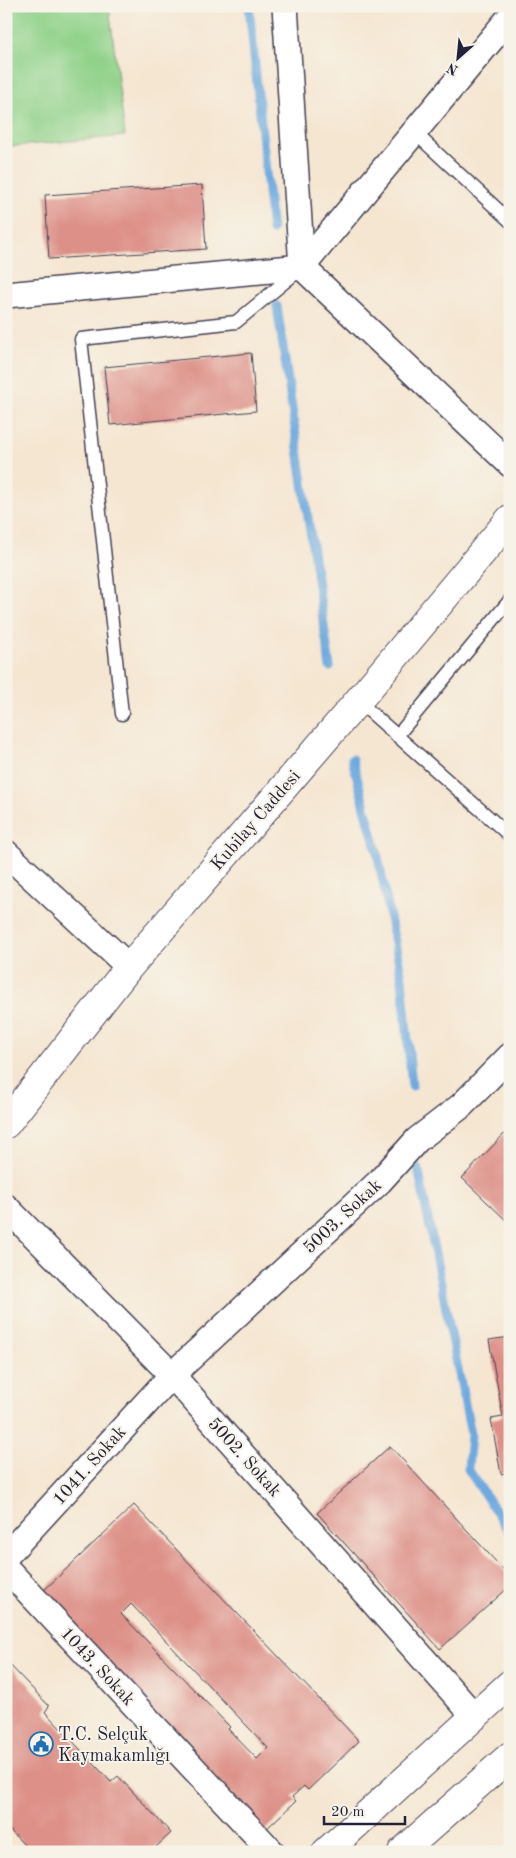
<svg xmlns="http://www.w3.org/2000/svg" width="516" height="1858" font-family="'Old Standard TT',serif">
<style>
.green{fill:#90d28a;stroke:#597a62}
.lines{fill:none;stroke-linecap:round;stroke-linejoin:round}
.stream{stroke:#6eaadf;stroke-width:9}
.building{fill:#dd9088;fill-rule:evenodd}
.service-casing{stroke:#423f52;stroke-width:15}
.minor-casing{stroke:#423f52;stroke-width:28}
.tertiary-casing{stroke:#423f52;stroke-width:30}
.trunk-casing{stroke:#423f52;stroke-width:30}
.service{stroke:#fff;stroke-width:12}
.minor{stroke:#fff;stroke-width:25}
.tertiary{stroke:#fff;stroke-width:28}
.trunk{stroke:#fff;stroke-width:28}
.labels{text-anchor:middle;stroke-width:4;stroke-linejoin:round;paint-order:stroke}
.street-label{font-size:18px;fill:#22223b;stroke:#f7f3e8}
.poi-label{font-size:18px;fill:#22223b;stroke:#f7f3e8;text-anchor:start}
</style>
<rect width="100%" height="100%" fill="#f7f3e8"/>
<filter id="ink" filterUnits="userSpaceOnUse"><feTurbulence type="fractalNoise" baseFrequency=".02" numOctaves="2"/><feDisplacementMap in="SourceGraphic" scale="10" xChannelSelector="R" yChannelSelector="G"/><feConvolveMatrix kernelMatrix="1 2 1 2 8 2 1 2 1" color-interpolation-filters="sRGB"/></filter>
<filter id="wash" filterUnits="userSpaceOnUse"><feTurbulence type="fractalNoise" baseFrequency=".0096" numOctaves="4" result="noise"/><feDisplacementMap in="SourceGraphic" scale="20" xChannelSelector="R" yChannelSelector="G"/><feGaussianBlur stdDeviation="1.12" result="paint"/><feColorMatrix in="noise" values="0 0 0 0 0 0 0 0 0 0 0 0 0 0 0 0 0 1.4 0 .05"/><feComposite in="paint" operator="in"/></filter>
<g filter="url(#wash)">
<rect width="100%" height="100%" fill="#f5e6d1"/>
<path class="green" d="M6 6H109L125 136 6 147Z"/>
<g class="lines">
<g class="stream">
<path d="M249 6 272 230"/>
<path d="M277 306 330 667"/>
<path d="M352 759 377 852 402 978 412 1086"/>
<path d="M418 1168 471 1434 468 1469 510 1533"/>
</g>
</g>
<g id="blocks">
<g class="building">
<path d="M202 185 206 249 49 259 45 195Z"/>
<path d="M251 353 256 411 110 425 104 367Z"/>
<path d="M506 1132 510 1136V1224L462 1178Z"/>
<path d="M510 1337V1472L501 1474 491 1419 503 1417 489 1340Z"/>
<path d="M390 1446 510 1577V1586L440 1649 317 1513Z"/>
<path d="M134 1505 359 1741 308 1790 304 1786 292 1797 296 1801 265 1830 40 1594ZM131 1604 268 1748 257 1759 228 1729 230 1727 121 1614Z"/>
<path d="M6 1661 49 1706 45 1712 111 1782 118 1776 171 1833 153 1850 155 1852H31L6 1826Z"/>
</g>
</g>
</g>
<g filter="url(#ink)">
<use href="#blocks" fill-opacity="0" stroke="#423f52" stroke-width="1"/>
<g class="lines">
<g class="service-casing">
<g id="service">
<path d="M414 132 510 221"/>
<path d="M358 701 510 836"/>
<path d="M122 714 81 339 236 322 298 271"/>
<path d="M397 736 510 600"/>
</g>
</g>
<g class="minor-casing">
<g id="minor">
<path d="M285 6 302 267"/>
<path d="M302 267 510 17"/>
<path d="M6 295 302 267 510 464"/>
<path d="M6 853 129 967"/>
<path d="M6 1207 172 1375 475 1717"/>
<path d="M6 1556 172 1375 380 1181 417 1140 461 1106 510 1056"/>
<path d="M6 1568 272 1852"/>
</g>
</g>
<g class="tertiary-casing">
<path id="tertiary" d="M6 1124 129 967 358 701 510 519"/>
</g>
<g class="trunk-casing">
<g id="trunk">
<path d="M326 1852 510 1684"/>
<path d="M402 1852 510 1756"/>
</g>
</g>
<use href="#service" class="service"/>
<use href="#minor" class="minor"/>
<use href="#tertiary" class="tertiary"/>
<use href="#trunk" class="trunk"/>
</g>
</g>
<defs>
<g id="civic-ring" transform="scale(1.25)"><circle r="9.5" fill="#f7f3e8" stroke="#1f6fb2" stroke-width="1.5"/><path d="M-.6-6.5H3V-4.5H.6V-3L4-1V1h2V6H-6V1h2V-1L-.6-3ZM-1.2 2.5V6h2.4V2.5Z" fill="#1f6fb2"/></g>
</defs>
<g fill-rule="evenodd">
<use href="#civic-ring" x="41" y="1744"/>
</g>
<g class="labels">
<g class="street-label">
<text transform="translate(255 820) rotate(-49)" y="6">Kubilay Caddesi</text>
<text transform="translate(342 1216) rotate(-43)" y="6">5003. Sokak</text>
<text transform="translate(245 1457) rotate(48)" y="6">5002. Sokak</text>
<text transform="translate(89 1465) rotate(-48)" y="6">1041. Sokak</text>
<text transform="translate(98 1666) rotate(47)" y="6">1043. Sokak</text>
</g>
<g class="poi-label">
<text x="58" y="1740">T.C. Selçuk<tspan x="58" dy="21">Kaymakamlığı</tspan></text>
</g>
</g>
<rect width="516" height="1858" fill="none" stroke="#f7f3e8" stroke-width="25"/>
<g transform="translate(458 58) rotate(207)" stroke="#f7f3e8" stroke-width="4" paint-order="stroke">
<path d="M0-4L9 19L0 12L-9 19Z" fill="#22223b"/>
<text y="-8" font-size="14" font-weight="bold" text-anchor="middle" fill="#22223b">N</text>
</g>
<path d="M324 1816v8h81v-8" fill="none" stroke="#22223b" stroke-width="2.5"/>
<text x="331" y="1816" font-size="15" fill="#22223b" stroke="#f7f3e8" stroke-width="4" paint-order="stroke">20 m</text>
</svg>
